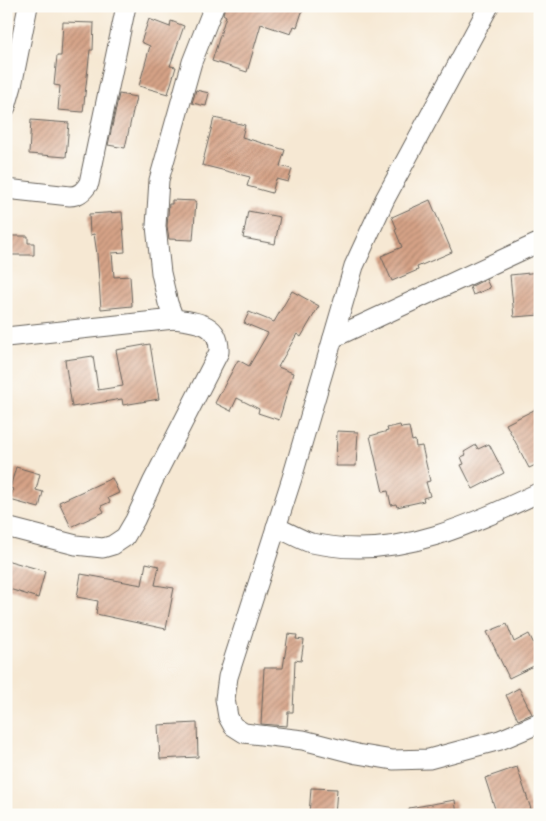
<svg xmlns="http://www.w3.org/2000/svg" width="546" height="821" font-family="'Libre Caslon Text',serif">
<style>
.building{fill:url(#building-hatch)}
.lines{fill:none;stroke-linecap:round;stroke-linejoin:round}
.minor-casing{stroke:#68635c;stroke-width:21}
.minor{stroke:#fff;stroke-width:19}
</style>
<defs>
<pattern id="building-hatch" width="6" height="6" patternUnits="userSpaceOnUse" patternTransform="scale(1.25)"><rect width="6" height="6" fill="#d6a387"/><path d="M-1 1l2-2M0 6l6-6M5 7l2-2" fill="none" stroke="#ad846e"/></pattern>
</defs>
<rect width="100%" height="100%" fill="#fdfcf7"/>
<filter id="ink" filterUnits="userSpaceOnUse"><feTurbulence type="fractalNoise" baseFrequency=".02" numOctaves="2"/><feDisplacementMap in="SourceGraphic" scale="10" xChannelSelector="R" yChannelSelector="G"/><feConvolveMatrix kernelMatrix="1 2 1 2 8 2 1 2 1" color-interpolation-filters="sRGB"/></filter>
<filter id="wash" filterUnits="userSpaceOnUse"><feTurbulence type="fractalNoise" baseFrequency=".0096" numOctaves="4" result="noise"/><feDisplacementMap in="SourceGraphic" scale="20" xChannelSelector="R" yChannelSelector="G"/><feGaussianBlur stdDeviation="1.12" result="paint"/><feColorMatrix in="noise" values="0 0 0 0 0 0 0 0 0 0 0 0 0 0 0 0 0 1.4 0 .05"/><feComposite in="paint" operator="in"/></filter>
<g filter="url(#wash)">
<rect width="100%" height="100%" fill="#f6e8d3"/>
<g id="blocks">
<g class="building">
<path d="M225 6H304L297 27 294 26 291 34 261 24 247 72 212 61 226 16 223 14Z"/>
<path d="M149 19 170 27 171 21 184 26 170 66 176 67 168 94 139 86 150 46 141 42Z"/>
<path d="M63 22 94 23 93 50H90L83 112 58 110 60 86 54 85 57 56H61Z"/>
<path d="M196 90 209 93 206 106 192 103Z"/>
<path d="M119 94 136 97 125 148 108 145Z"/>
<path d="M214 118 245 125 242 137 285 150 280 166 292 169 288 182 276 179 272 193 247 186 250 177 202 165Z"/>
<path d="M31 120 69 123 66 157 29 154Z"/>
<path d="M172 200 196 201 193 240 169 239 167 226 169 204H172Z"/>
<path d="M430 200 452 252 417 267 418 270 392 281 381 256 402 247 395 230 397 229 392 217Z"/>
<path d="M248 211 280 217 275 244 243 238Z"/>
<path d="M122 212 125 252 112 253 114 277 130 276 132 306 101 309 97 254 94 234 90 235 89 214Z"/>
<path d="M6 236H28V243H34V255H6Z"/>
<path d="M540 272V315L514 317 510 275Z"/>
<path d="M486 279 490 288 473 295 470 287Z"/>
<path d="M292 291 319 306 301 337 297 334 278 367 293 373 279 420 258 413 259 409 237 398 231 411 215 403 238 360 249 366 268 333 244 323 249 312 274 322Z"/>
<path d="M150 344 159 399 123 405 122 399 72 407 65 360 93 356 98 390 123 386 116 350Z"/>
<path d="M540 407V463L529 468 506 424Z"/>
<path d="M400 425 401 428 409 427 412 441 415 440 416 447 422 446 430 481 426 482 430 496 423 498 424 501 397 507 396 504 391 505 388 491 383 492 370 436 388 431 387 428Z"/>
<path d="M337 431 358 432 356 466H336Z"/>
<path d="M489 444 504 473 473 489 461 465 464 464 461 457 466 455 464 452 476 445 478 449Z"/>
<path d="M16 467 40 474 36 490 43 492 39 508 10 500 13 489 10 488Z"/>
<path d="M112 478 119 493 108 498 110 502 101 506 104 512 71 527 59 502Z"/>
<path d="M6 560 45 571 38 598 6 588Z"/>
<path d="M146 563 159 566 155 585 174 588 166 629 96 614 98 601 77 597 81 574 142 585Z"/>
<path d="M507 624 514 642 529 634 540 656V663L509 678 487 632Z"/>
<path d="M288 634 297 635 296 639 304 640 301 661 295 660 293 712H288L287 726 261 724 264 668H283Z"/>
<path d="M519 688 532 714 518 720 506 695Z"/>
<path d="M197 723 198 757 160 759 158 725Z"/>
<path d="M517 767 533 815H497L485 778Z"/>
<path d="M311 788 337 789 335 815H309Z"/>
<path d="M455 800 457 815H410L409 808Z"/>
</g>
</g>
</g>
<g filter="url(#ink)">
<use href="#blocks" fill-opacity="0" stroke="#68635c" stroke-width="1"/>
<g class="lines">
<g class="minor-casing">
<g id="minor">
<path d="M489 6 385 199 354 266 292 478 228 677 225 699 228 717 233 726 244 733 303 740 357 754 393 760 429 759 500 740 540 723"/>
<path d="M6 107 12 86 28 6"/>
<path d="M6 189 70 196C79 196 84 191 89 183L126 6"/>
<path d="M6 337 174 319"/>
<path d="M333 338 540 242"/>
<path d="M6 527 76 545 103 548 113 545 125 537 135 520 153 481 219 352C220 323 197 322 174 319L168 303 161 273 156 226 159 180 192 62 214 6"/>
<path d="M276 527C288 532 299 539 311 543 317 544 324 545 330 546 404 557 474 523 540 492"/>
</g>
</g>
<use href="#minor" class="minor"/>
</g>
</g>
<rect width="546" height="821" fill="none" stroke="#fdfcf7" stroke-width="25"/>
</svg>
